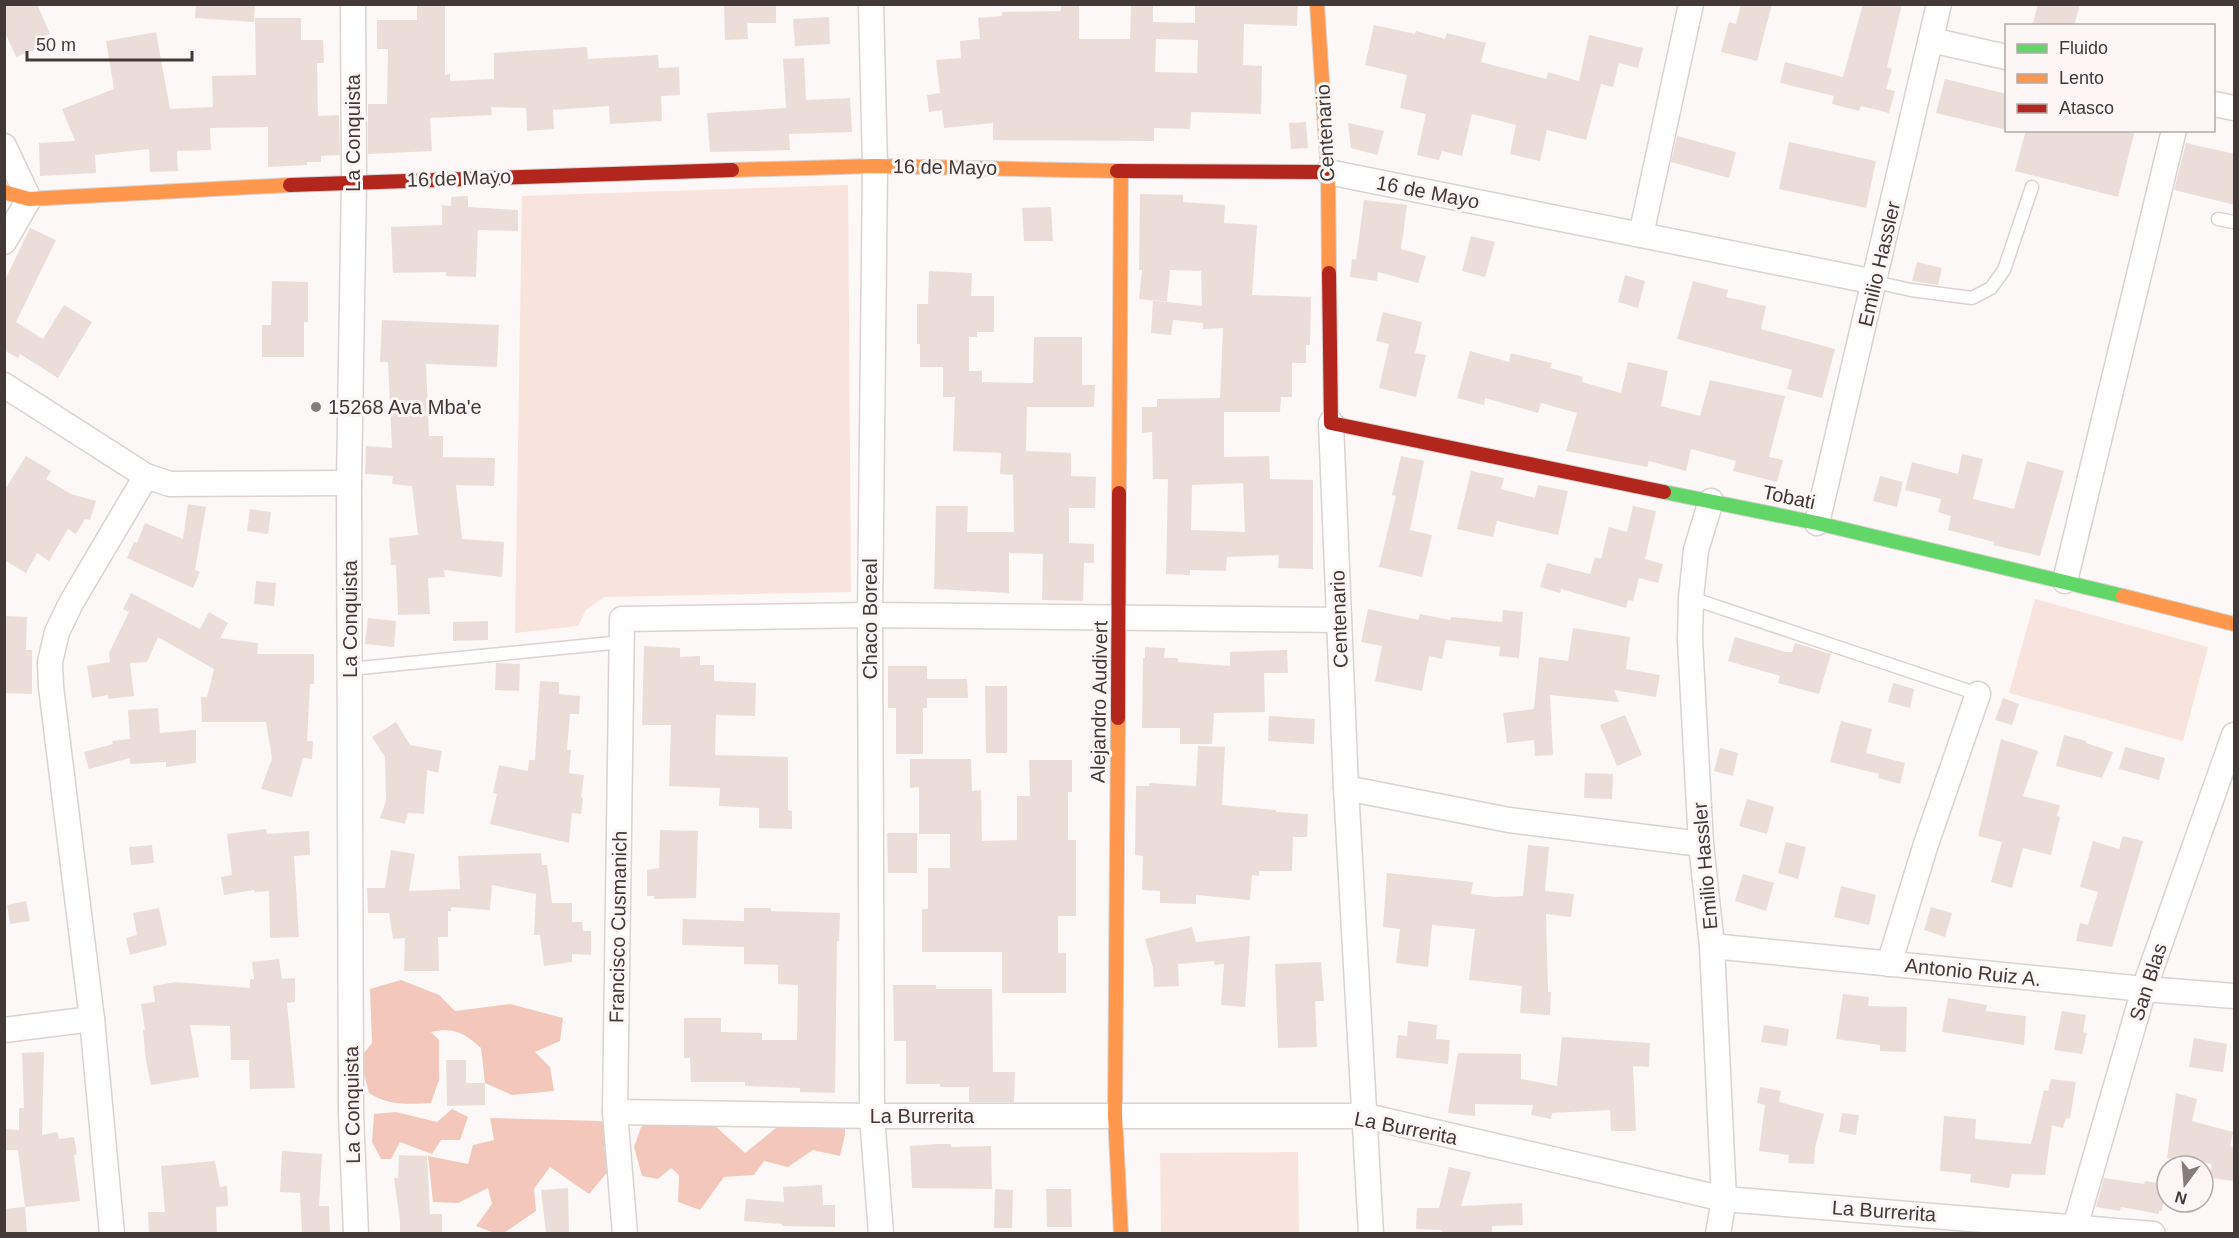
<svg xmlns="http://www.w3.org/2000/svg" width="2239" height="1238" font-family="Helvetica,sans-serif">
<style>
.green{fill:#f9e3dd}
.forest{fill:#f3c8bb}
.building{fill:#ebded9;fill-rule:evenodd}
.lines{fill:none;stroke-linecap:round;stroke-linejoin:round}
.lane-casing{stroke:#dad3d1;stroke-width:15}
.street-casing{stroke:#dad3d1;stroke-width:27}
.fast-casing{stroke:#dad3d1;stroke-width:16}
.slow-casing{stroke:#dad3d1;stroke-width:16}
.jam-casing{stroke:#dad3d1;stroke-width:16}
.lane{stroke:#fefefe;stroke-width:12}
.street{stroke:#fefefe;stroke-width:24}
.fast{stroke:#63d668;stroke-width:14}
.slow{stroke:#ff974d;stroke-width:14}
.jam{stroke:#b3261e;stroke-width:14}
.poi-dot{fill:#837c7a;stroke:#fcf7f6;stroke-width:2}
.labels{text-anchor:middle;stroke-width:6;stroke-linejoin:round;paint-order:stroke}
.street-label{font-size:20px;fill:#433936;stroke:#fcf7f6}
.poi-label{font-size:20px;fill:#433936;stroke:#fcf7f6;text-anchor:start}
</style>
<rect width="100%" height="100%" fill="#fbf8f7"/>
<g class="green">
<path d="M848 185 851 592 604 597 586 610 578 626 515 633 522 196Z"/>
<path d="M2035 599 2208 647 2183 741 2009 693Z"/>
<path d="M1298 1152 1299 1233H1161L1160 1153Z"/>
</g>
<g class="forest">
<path d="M401 980 439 995 455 1011 510 1004 563 1018 560 1041 535 1052 550 1067 554 1091 512 1095 485 1083 481 1048C464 1033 454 1027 431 1032L439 1040V1080L431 1103C408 1104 389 1106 369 1093L360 1058 372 1043 370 989Z"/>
<path d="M452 1109 468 1117 460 1140H441L432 1154 400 1142 391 1159H381L372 1142 374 1114 396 1112 437 1122Z"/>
<path d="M490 1118 601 1121 609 1126 604 1148 611 1168 589 1194 550 1167 534 1189 536 1211 504 1233H494L476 1226 492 1204 488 1188 458 1203 433 1202 428 1156 468 1164 473 1145 494 1140Z"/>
<path d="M661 1119 713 1124 745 1153 776 1128 845 1126V1135L840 1156 813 1150 788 1167 764 1161 754 1175 724 1177 700 1210 678 1202 679 1175 671 1168 658 1179 642 1176 634 1147 641 1127Z"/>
</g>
<g class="building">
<path d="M4 4H37L50 34 40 38 43 46 16 57 4 30Z"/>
<path d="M196 4H255L254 22 195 18Z"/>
<path d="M417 4H445V75L450 74V81L494 79V53L587 47 588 59 658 55 659 68 679 67 680 95 661 96 662 121 610 124 609 106 553 110 554 129 527 131 526 108 491 107 492 115 430 118 432 151 368 154V104H387L388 49H377V20H417Z"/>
<path d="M724 4H776V23H747L748 39 725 40Z"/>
<path d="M1061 4H1079V39H1130L1131 6H1153V22L1195 23V4H1298L1297 26 1244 24 1243 65 1262 66 1261 114 1191 112 1190 129 1154 128V141L993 140V123L944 128 942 110 929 112 927 95 940 93 936 60 961 58 960 41 980 39 978 18 1002 16V12L1061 11ZM1156 39 1198 40 1197 73 1155 72Z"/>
<path d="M1741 4H1772L1757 61 1721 52 1729 22 1736 24Z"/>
<path d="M1863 4H1902L1887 67 1892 69 1886 89 1895 91 1889 113 1861 106 1859 111 1832 104 1834 96 1780 83 1785 62 1843 77Z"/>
<path d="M2038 4H2080L2074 26H2032Z"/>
<path d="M829 17 830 44 795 46 793 19Z"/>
<path d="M255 18H301V40H323L324 63H317L318 116 339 115 340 155 321 156V162H307V165L268 167V127L210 128 211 150 177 151 178 171 150 172 149 149 95 155 96 173 40 176 39 143 75 141 62 109 114 89 106 41 156 32 170 109 213 107 212 76 256 75Z"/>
<path d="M1374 25 1415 34 1416 31 1445 39 1447 33 1486 43 1481 62 1546 79 1548 72 1579 81 1589 35 1643 48 1638 68 1619 63 1613 87 1601 84 1586 140 1547 130 1540 161 1510 154 1516 125 1472 114 1462 156 1442 151 1439 160 1417 155 1426 114 1400 108 1407 75 1365 65Z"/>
<path d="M804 58 806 100 850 98 852 132 789 134 790 150 710 152 707 113 786 108 783 59Z"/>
<path d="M1945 79 2007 94V130L1936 113Z"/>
<path d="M1306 122 1308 148 1291 149 1289 123Z"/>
<path d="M1348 123 1384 131 1377 155 1351 148Z"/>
<path d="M2026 130H2135L2118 197 2015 171Z"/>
<path d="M1677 136 1736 152 1729 178 1671 162Z"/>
<path d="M1789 142 1876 161 1866 208 1779 189Z"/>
<path d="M2186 143 2235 154V205L2174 190Z"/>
<path d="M1140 194 1183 195V202L1225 205 1224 223 1257 225 1252 295 1311 297 1310 345H1306V363H1292V397H1281L1280 412H1224V457L1269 456 1270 479 1313 480V569L1278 568 1279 555 1227 557 1226 571 1190 570V575L1166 574 1168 479H1153L1152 432 1142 433V407H1157V399L1220 398 1223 328 1203 329V323L1173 320 1171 335 1151 333 1153 300 1202 306 1201 271 1170 270 1167 302 1139 299 1142 270H1139ZM1243 483 1245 532 1191 530 1192 485Z"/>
<path d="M468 196V207L518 210V231L478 230 476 277 446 276V272L393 273 391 227 442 225V205L451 206V197Z"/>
<path d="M1364 200 1407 205 1401 249 1426 256 1418 283 1378 272 1377 281 1350 277 1352 259 1356 260Z"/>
<path d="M1051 207 1053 241H1024L1022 208Z"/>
<path d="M30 228 56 240 16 322 43 339 64 305 92 322 58 378 20 354 18 358 4 350V282Z"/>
<path d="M1471 236 1495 242 1485 277 1462 271Z"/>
<path d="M1917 262 1942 268 1938 285 1912 281Z"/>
<path d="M929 271 972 273 971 296H994V332H977V337H969V371H982V382L1033 383 1034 337H1082V385H1095L1094 407H1027L1026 451 1071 453V476L1096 477 1095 508H1069V543L1094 544V563H1084L1083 601 1042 600 1043 554 1009 553V593L934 589 936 506H968L967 532H1014L1013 475 1000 474 1001 453 953 451 955 397H943V367H920V344H917V304H928Z"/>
<path d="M1625 275 1645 281 1638 308 1618 302Z"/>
<path d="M272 281 308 282V322H304V357H262V325H271Z"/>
<path d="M1693 281 1728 290 1726 297 1766 306 1761 329 1835 349 1822 398 1787 389 1792 370 1677 339Z"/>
<path d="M1383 312 1422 322 1415 353 1426 355 1416 397 1379 388 1389 344 1376 341Z"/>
<path d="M382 320 499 325 497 367 426 364 429 436H443V457L495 458 494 486 456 485 462 539 504 542 502 577 444 570 445 577 428 578 430 614 398 615 396 565H391L389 538 418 535 412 486 392 484 393 476 365 474 366 446 392 448 388 362H380Z"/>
<path d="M1470 351 1509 362 1511 353 1552 363 1550 368 1583 377 1582 382 1621 393 1628 362 1668 371 1661 406 1700 416 1710 380 1785 396 1769 457 1783 460 1777 482 1733 471 1736 461 1691 449 1686 471 1649 461 1647 467 1566 451 1577 413 1541 403 1538 413 1485 398 1484 405 1457 398Z"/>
<path d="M1962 454 1983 459 1973 499 2014 509 2027 461 2064 471 2040 556 1993 545 1994 542 1948 530 1951 516 1938 512 1941 499 1905 490 1912 462 1958 474Z"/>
<path d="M26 456 51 471 46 479 71 494 96 501 90 520 85 519 76 534 68 529 49 561 37 553 26 573 4 560V491Z"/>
<path d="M1401 456 1424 461 1410 530 1432 535 1422 577 1379 567 1396 496 1392 495Z"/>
<path d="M1471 471 1504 478 1501 489 1535 498 1538 485 1568 491 1558 535 1497 521 1493 537 1457 529Z"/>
<path d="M1880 476 1903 482 1897 507 1873 501Z"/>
<path d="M188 504 206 507 195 570 200 572 193 588 127 558 134 542 137 543 145 523 183 539Z"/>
<path d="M1633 506 1656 511 1645 559 1663 564 1658 583 1639 578 1633 601 1628 600 1626 608 1561 589 1560 593 1540 587 1547 563 1590 574 1595 557 1601 559 1609 527 1627 532Z"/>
<path d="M250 509 271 512 268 534 247 531Z"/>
<path d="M256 581 276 583 274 606 254 604Z"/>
<path d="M131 593 200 629 209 612 228 623 220 638 258 643 257 654H314V684H310L307 741H313L312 759 303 758 292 797 261 789 272 758 266 722H202L201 697H207L214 669 158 637 147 662 130 663 134 696 108 699V695L92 698 87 666 110 662 109 653 129 612 123 609Z"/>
<path d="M1368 609 1418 620 1420 614 1450 620 1451 617 1502 622 1503 610 1523 612 1519 658 1499 656 1500 647 1446 640 1442 659 1429 656 1422 691 1375 681 1382 646 1361 642Z"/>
<path d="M4 616 27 617 26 650H32V694L5 693Z"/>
<path d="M368 618 396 621 394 647 365 644Z"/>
<path d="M488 621V640L453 641V622Z"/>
<path d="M1573 628 1630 637 1626 669 1660 675 1656 697 1614 690 1619 702 1550 695 1553 755 1535 756 1534 740 1507 743 1503 713 1534 709 1539 657 1568 661Z"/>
<path d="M1735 637 1786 652H1792L1795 643 1831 654 1819 694 1778 683 1780 676 1728 661Z"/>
<path d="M644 646 680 648V657L700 656V665H714V681L756 683 755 716 716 715 715 755 788 757V810L792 811V829L759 828V808L719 806 720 788 669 786 671 725H642Z"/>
<path d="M1145 647 1165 648 1164 658H1178V662L1230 666V652L1287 650 1288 673H1264L1265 712 1214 713 1212 744H1180V728H1142L1143 658H1145Z"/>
<path d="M496 663 520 664 519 691 495 690Z"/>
<path d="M888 666H927V679H967L968 698H927V708H923V754H896V708H888Z"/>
<path d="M540 681 559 682V694L580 696 579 714H570L567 750H571L569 773 584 775 581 797 583 798 581 814 572 813 569 843 490 824 497 794 493 793 499 765 528 771 529 760H535Z"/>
<path d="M1893 683 1914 689 1910 708 1888 702Z"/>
<path d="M985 686H1007V753H986Z"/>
<path d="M2003 698 2019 704 2012 725 1995 720Z"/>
<path d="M158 708 160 733 196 730V763L166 767V762L130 764V758L89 769 84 752 113 744 112 741 130 739 128 710Z"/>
<path d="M1625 715 1642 755 1617 766 1600 725Z"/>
<path d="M1269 716 1315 719 1314 744 1268 741Z"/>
<path d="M1841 721 1872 729 1866 753 1905 763 1900 784 1878 778 1879 774 1830 762Z"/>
<path d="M396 722 410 745 442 751 438 773 427 770 424 814 408 813 405 824 380 818 386 801 385 757 372 737Z"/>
<path d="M2064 735 2086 741V743L2113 752 2102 778 2056 766Z"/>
<path d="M2001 739 2038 751 2023 796 2060 805 2057 816 2060 817 2051 855 2023 848 2012 888 1991 882 2002 842 1978 836Z"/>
<path d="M1198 746 1225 747 1222 805 1276 810V812L1308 814 1307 837H1293L1292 871H1259V876L1252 875 1250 900 1196 895V904L1160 903V891L1142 890 1143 856 1135 855 1136 786H1149V783L1196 786Z"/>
<path d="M2125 747 2165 758 2159 780 2119 769Z"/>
<path d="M1720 748 1738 753 1733 776 1714 771Z"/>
<path d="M910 759H971L972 791 981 790 982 841 1017 840V796H1030L1029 760H1072V792H1068V840H1076V916H1058V953H1066V993H1002V952H922V909H928V868H950V834H919V787L910 788Z"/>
<path d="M1585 773 1613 774 1612 799 1584 798Z"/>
<path d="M1747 799 1774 807 1767 834 1739 826Z"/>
<path d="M266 829 267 834 309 831 310 855 294 856 299 937 270 938 269 891 255 892 254 890 224 895 221 877 232 875 227 834Z"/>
<path d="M660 830 698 831 696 898 654 899V896H647V870L659 868Z"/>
<path d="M887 833H917V873H888Z"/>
<path d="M2123 836 2143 841 2112 947 2076 941 2080 923 2088 925 2098 892 2080 887 2093 841 2119 849Z"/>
<path d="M1786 842 1806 847 1798 879 1778 873Z"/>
<path d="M152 845 154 863 131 865 129 847Z"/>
<path d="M1528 845 1549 847 1545 891 1574 894 1571 917 1546 914 1548 992H1551L1550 1015 1520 1013 1522 986 1469 980 1475 929 1432 925 1428 967 1396 963 1400 929 1383 927 1387 873 1473 882 1471 894 1496 897 1523 896Z"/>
<path d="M391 850 415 854 409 891 460 889 458 856 541 853 542 865H547L552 903H572V922H582L583 931H591V955L572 954V962L544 966 540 935H534L536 894 492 885 490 910 451 907V911H448V937H438L439 971H404L405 938 393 939 389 913H368L367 888H385Z"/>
<path d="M1743 874 1774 883 1766 911 1735 901Z"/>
<path d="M1841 886 1876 895 1869 925 1834 917Z"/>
<path d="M26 901 30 921 10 924 7 905Z"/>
<path d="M1931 907 1952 913 1945 937 1924 930Z"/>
<path d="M159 908 167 945 130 955 126 938 137 935 133 913Z"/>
<path d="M744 908H771V911L840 913 839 941H837L835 1093 800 1092V1088L745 1086V1082H691L690 1058H684V1018H721V1032L762 1033V1040H797L798 985 778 984V965L744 964V947L682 945 683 919 744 921Z"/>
<path d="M1192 927 1196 942 1250 936 1245 1007 1221 1005 1224 964 1214 965V961L1178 964 1179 986 1154 987 1153 968 1145 939Z"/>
<path d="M279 959 282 979 295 978V1002L287 1003 295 1088 250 1089 249 1060H231L230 1026 190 1025 199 1077 151 1085 146 1061 143 1030H145L141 1004 155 1002 153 986 176 982 250 988V979H254L252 962Z"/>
<path d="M1321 962 1324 1001H1315L1317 1047 1278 1048 1275 964Z"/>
<path d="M893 985H936V989H992L993 1072H1015L1014 1102H969V1087H940V1084H906V1041H894Z"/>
<path d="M1843 994 1869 997 1868 1006 1907 1007 1906 1052 1880 1051V1045L1836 1039Z"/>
<path d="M1948 998 1987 1005 1986 1011 2026 1016 2024 1045 1942 1032Z"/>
<path d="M2062 1011 2086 1015 2083 1032 2087 1033 2082 1054 2054 1050Z"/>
<path d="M1408 1021 1437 1025 1436 1039 1450 1040 1448 1064 1396 1058 1398 1035 1407 1036Z"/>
<path d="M1764 1025 1789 1029 1787 1046 1761 1042Z"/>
<path d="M1562 1037 1650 1043 1649 1067 1633 1066 1636 1131H1611L1610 1110 1552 1113 1551 1119 1531 1115 1533 1105 1475 1104V1116L1448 1113 1458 1053 1521 1054V1079L1557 1086Z"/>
<path d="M2194 1038 2227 1044 2223 1072 2189 1067Z"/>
<path d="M44 1052 42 1135 57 1132 59 1139 74 1137 77 1154 74 1155 80 1201 25 1207 18 1150H4V1129L19 1130V1108H24L22 1053Z"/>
<path d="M446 1060H466V1083H485V1105L447 1106Z"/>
<path d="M2051 1079 2076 1082 2070 1119 2066 1118 2063 1128 2052 1125 2045 1175 2012 1174 2009 1188 1970 1182 1971 1174 1940 1171 1944 1116 1976 1119 1975 1139 2031 1144 2044 1090 2048 1091Z"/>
<path d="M1760 1087 1781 1091 1779 1102 1824 1114 1815 1148 1814 1164 1788 1163 1789 1155 1759 1151 1765 1105 1757 1103Z"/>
<path d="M2176 1093 2197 1099 2192 1121 2233 1132 2230 1146 2235 1147V1181L2210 1178 2212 1164 2167 1158Z"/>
<path d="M1842 1113 1859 1115 1856 1135 1839 1132Z"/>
<path d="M938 1144H951V1147L991 1146 992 1189 912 1188 910 1146Z"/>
<path d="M282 1151 322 1154 319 1206H329L330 1233H302L300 1193 280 1192Z"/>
<path d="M399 1155 427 1156 430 1214H442V1233H400V1221L394 1178H398Z"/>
<path d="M215 1161 220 1187 227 1186 228 1206 216 1207 217 1233H149L148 1212H165L161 1166Z"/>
<path d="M1449 1167 1471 1172 1461 1206 1522 1203 1523 1225 1492 1226V1233H1442V1230L1416 1229 1417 1208H1439Z"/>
<path d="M2104 1178 2144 1184 2145 1181 2166 1184 2162 1211H2159V1214L2121 1207 2120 1211 2096 1207Z"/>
<path d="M822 1185 823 1205H835V1227L782 1226V1224L744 1221 746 1199 784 1202 783 1187Z"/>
<path d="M568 1188 569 1233H546L541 1190Z"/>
<path d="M995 1189 1013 1190 1012 1228H994Z"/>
<path d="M1046 1189H1071L1072 1227H1047Z"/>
<path d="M25 1207 27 1233H4V1209Z"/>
</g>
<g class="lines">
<g class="lane-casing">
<g id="lane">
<path d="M2218 219 2234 222"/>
<path d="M1875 282 1911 290 1972 298 1991 288 2004 270 2032 187"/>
<path d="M1691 598 1978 694"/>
<path d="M350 669 622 642"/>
</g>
</g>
<g class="street-casing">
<g id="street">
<path d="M353 4 354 181 349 483 351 1113 356 1234"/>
<path d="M871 4 875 166 870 615 872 1116 881 1234"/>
<path d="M1931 40 2006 57"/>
<path d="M2214 104 2234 108"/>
<path d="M4 146 29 199 4 242"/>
<path d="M1328 172 1875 282"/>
<path d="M1641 235 1691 4"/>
<path d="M4 385 146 476 170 484 349 483"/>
<path d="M1331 423 1346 788 1371 1234"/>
<path d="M1711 501 1696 550 1691 598 1690 640 1701 844 1712 946 1724 1199 1718 1234"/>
<path d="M1817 523 1939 4"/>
<path d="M2065 581 2174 130"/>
<path d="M1346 788 1509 820 1701 844"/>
<path d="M1712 946 2144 989 2234 996"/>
<path d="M1889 964 1926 844 1978 694"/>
<path d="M4 1030 92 1019"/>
<path d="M615 1112 872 1116H1366L1724 1199 2153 1234"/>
<path d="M112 1234 92 1019 51 687 50 662 57 632 71 603 146 476"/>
<path d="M625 1234 615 1112 622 619 870 615 1339 620"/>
<path d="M2073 1234 2144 989 2234 735"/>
</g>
</g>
<g class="fast-casing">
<path id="fast" d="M1664 492 1817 523 2123 596"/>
</g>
<g class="slow-casing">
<g id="slow">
<path d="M1317 4 1328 172 1329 273"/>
<path d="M732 170 875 166 1117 171"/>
<path d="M4 192 29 199 290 185"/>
<path d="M1119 493 1121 171"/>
<path d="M2123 596 2234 624"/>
<path d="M1118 718 1115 1115 1121 1234"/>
</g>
</g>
<g class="jam-casing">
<g id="jam">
<path d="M1117 171 1328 172"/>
<path d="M290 185 732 170"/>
<path d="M1329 273 1331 423 1664 492"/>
<path d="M1118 718 1119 493"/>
</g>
</g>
<use href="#lane" class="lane"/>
<use href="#street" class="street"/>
<use href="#fast" class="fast"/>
<use href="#slow" class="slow"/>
<use href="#jam" class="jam"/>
</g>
<circle class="poi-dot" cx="316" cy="407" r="6"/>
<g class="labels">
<g class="street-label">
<text transform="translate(353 133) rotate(-90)" y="7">La Conquista</text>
<text transform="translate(1325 133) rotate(-93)" y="7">Centenario</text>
<text transform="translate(945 167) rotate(1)" y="7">16 de Mayo</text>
<text transform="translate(459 178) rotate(-2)" y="7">16 de Mayo</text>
<text transform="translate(1428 192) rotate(11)" y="7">16 de Mayo</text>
<text transform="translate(1879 264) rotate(-77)" y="7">Emilio Hassler</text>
<text transform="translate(1789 497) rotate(12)" y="7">Tobati</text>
<text transform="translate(350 619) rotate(-90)" y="7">La Conquista</text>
<text transform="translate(870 619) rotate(-90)" y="7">Chaco Boreal</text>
<text transform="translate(1339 619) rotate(-92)" y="7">Centenario</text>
<text transform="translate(1099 702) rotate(-89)" y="7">Alejandro Audivert</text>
<text transform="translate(1705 866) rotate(-95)" y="7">Emilio Hassler</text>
<text transform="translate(618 927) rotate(-89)" y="7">Francisco Cusmanich</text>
<text transform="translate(1973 972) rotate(6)" y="7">Antonio Ruiz A.</text>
<text transform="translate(2148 982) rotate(-72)" y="7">San Blas</text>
<text transform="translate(352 1105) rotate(-91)" y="7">La Conquista</text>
<text x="922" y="1123">La Burrerita</text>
<text transform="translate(1406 1128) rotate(11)" y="7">La Burrerita</text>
<text transform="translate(1884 1211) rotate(4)" y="7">La Burrerita</text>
</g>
<g class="poi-label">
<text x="328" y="414">15268 Ava Mba'e</text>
</g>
</g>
<rect width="2239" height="1238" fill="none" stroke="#433936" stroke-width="12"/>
<rect x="2005" y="24" width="210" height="108" fill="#fcf7f6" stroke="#b2aba9" stroke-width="1.5"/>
<rect x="2017" y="44" width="30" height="9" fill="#63d668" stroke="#b2aba9" stroke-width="1.5"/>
<text x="2059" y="54" font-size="18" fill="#433936">Fluido</text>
<rect x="2017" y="74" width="30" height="9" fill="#ff974d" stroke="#b2aba9" stroke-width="1.5"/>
<text x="2059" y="84" font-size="18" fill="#433936">Lento</text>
<rect x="2017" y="104" width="30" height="9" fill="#b3261e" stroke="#b2aba9" stroke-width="1.5"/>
<text x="2059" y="114" font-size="18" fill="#433936">Atasco</text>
<g transform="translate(2185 1184) rotate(196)"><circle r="28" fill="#fcf7f6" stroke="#b2aba9" stroke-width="1.5"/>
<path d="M0-4.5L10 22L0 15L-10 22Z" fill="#837c7a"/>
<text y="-9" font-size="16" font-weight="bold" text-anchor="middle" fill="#433936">N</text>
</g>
<path d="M27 51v9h165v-9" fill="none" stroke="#433936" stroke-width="3"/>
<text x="36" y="51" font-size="18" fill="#433936" stroke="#fcf7f6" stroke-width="4.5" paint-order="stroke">50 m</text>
</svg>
